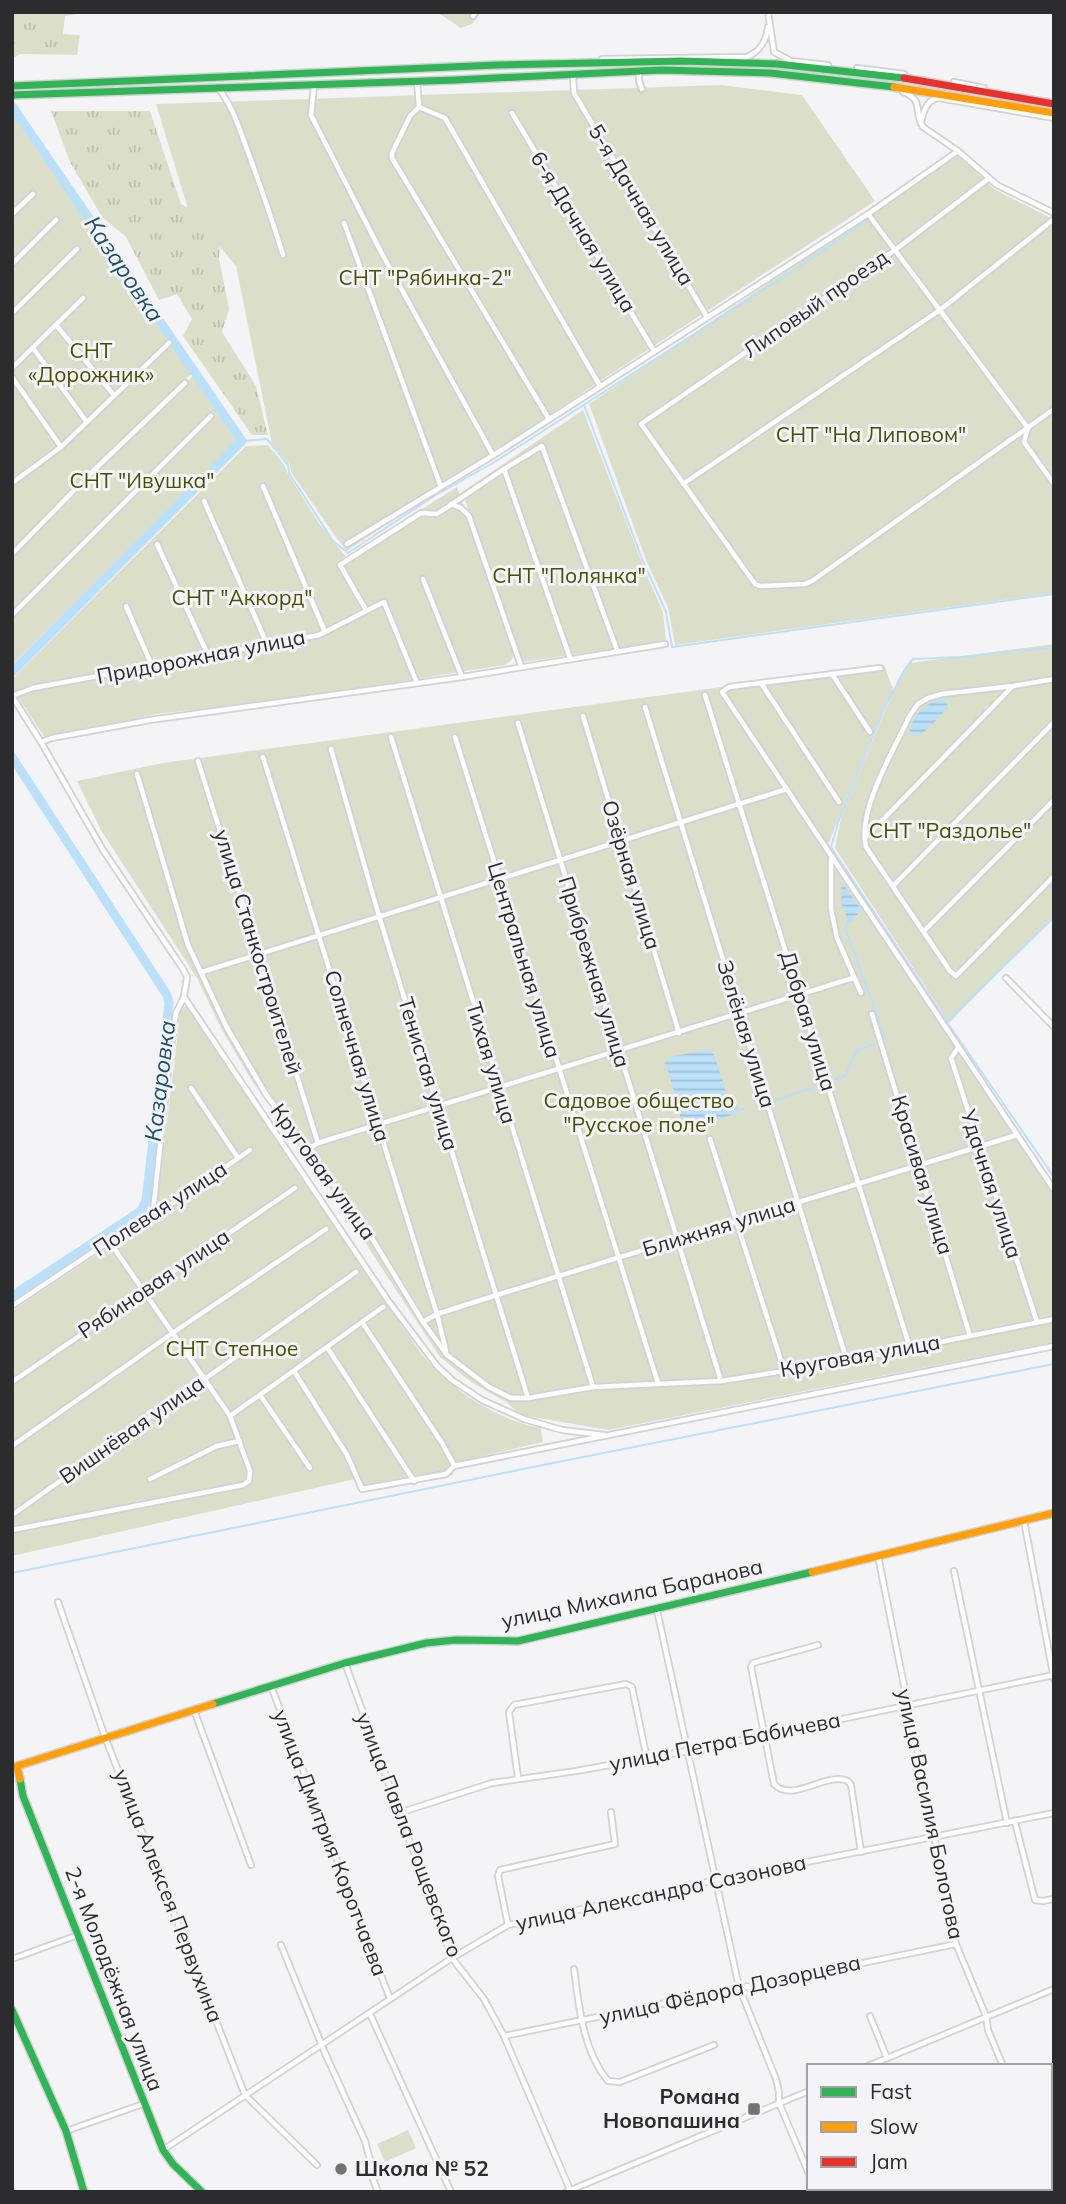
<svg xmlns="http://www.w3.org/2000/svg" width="1066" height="2204" font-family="Mulish,sans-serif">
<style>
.grass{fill:url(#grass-tufts)}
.green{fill:#dbdfc9}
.water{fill:url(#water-rules)}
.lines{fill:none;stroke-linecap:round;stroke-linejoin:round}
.stream{stroke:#bbe0f9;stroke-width:2}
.river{stroke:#bbe0f9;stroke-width:9}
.street-casing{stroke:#d2d2d4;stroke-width:8}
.fast-casing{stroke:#d2d2d4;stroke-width:10}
.slow-casing{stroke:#d2d2d4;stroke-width:10}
.jam-casing{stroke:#d2d2d4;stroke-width:10}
.street{stroke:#fdfdfe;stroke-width:4.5}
.fast{stroke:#30b455;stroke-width:7}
.slow{stroke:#ff9f0a;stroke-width:7}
.jam{stroke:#e5322d;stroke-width:7}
.poi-dot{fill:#727274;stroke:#f3f3f8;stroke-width:2.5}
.labels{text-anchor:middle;stroke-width:6;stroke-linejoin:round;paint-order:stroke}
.street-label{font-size:21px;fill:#2c2c2e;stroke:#f3f3f8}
.park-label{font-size:21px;fill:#485100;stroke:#f3f3f8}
.poi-label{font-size:21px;font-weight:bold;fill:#2c2c2e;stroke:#f3f3f8;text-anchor:end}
.water-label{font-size:23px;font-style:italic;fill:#1b4f6c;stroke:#f3f3f8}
</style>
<defs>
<pattern id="grass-tufts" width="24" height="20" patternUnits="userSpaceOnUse" patternTransform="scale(1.75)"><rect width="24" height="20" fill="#dbdfc9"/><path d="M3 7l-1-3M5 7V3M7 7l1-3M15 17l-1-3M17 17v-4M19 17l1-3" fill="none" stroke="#bcc0ad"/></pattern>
<pattern id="water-rules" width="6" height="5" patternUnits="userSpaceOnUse" patternTransform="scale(1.75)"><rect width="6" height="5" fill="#bbe0f9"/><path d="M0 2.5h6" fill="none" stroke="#a1c0d6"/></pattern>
</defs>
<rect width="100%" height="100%" fill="#f4f4f7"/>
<g class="grass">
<path d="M12 12H88L65 16 63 34 80 35 77 55 20 54 12 59Z"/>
<path d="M51 111H150L181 204 200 214 220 240 219 258 229 309 222 332 256 386 268 435H252L183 336 192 319 177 294 159 300 126 237 102 217 70 162Z"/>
</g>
<g class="green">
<path d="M437 12H481L472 24 461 28Z"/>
<path d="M721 85 802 95 875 201 582 393 347 551 335 536 291 472 290 465 272 444 236 266 188 209 156 104Z"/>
<path d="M12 110 193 372 12 551Z"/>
<path d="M958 155 994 189 1054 220V593L675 645 668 608 646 560 589 404Z"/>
<path d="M194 375 239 440 12 665V559Z"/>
<path d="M583 410 647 576 663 612 666 641 523 662 462 492Z"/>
<path d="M268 445C275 454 284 462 287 472L318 522 346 557 457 487 514 654 511 661 504 665 283 700 157 714 45 738 12 688V679L246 446Z"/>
<path d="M1054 644V916L949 1023 835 848 841 818 885 710C895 695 898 676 910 663Z"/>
<path d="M884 665 894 691 883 709 825 852 1054 1195V1342L608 1430 521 1415 506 1402 471 1382 440 1357 330 1189 252 1081 222 1030 197 978 102 832 77 781 163 763Z"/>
<path d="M181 1007H189L402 1326C412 1339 421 1355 432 1366 460 1395 501 1421 541 1428L543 1442 457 1462 453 1475 361 1492 355 1479 12 1556V1311L161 1212 157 1205Z"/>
<path d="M408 2130 416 2148 385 2162 377 2144Z"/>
</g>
<g class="water">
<path d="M938 698 947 703 948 707C938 718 926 736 911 736 907 719 925 706 938 698Z"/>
<path d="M843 884 862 911 854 917 853 922 848 921C847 914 842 909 841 902 841 896 843 892 841 886Z"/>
<path d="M712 1049 728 1097 736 1106 738 1113 711 1121 690 1131 683 1127 669 1073 664 1064 669 1057Z"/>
</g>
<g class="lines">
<g class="stream">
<path d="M584 405 642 559 666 612 672 647 1054 594"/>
<path d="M242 441 267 439 288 465 289 473 333 541 348 553 434 496 493 463 810 260 868 219"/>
<path d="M1054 647 960 657 913 659C899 673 895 693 884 709L839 820 831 847 947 1022 1054 1177"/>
<path d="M849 920 845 928 886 1040"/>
<path d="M947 1022 1054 917"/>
<path d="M831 1081 845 1076 857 1050 879 1043"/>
<path d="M773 1101 823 1084"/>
<path d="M737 1110 745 1109"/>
<path d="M12 1573 543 1465 1054 1364"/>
</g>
<g class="river">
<path d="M12 106 242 441 12 672"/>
<path d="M12 757 167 995 169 1003 146 1201 141 1211 12 1296"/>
</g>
<g class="street-casing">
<g id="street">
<path d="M768 12 774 52 791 61 828 65"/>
<path d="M473 16 476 12"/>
<path d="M602 59 746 57C760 52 766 42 768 27"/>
<path d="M857 68 904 74"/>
<path d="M639 71V81L642 89"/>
<path d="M573 75 574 93 707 317"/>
<path d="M417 81 419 107"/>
<path d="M954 82 984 88"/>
<path d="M314 86 311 115 381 252 493 455"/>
<path d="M218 88C231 104 237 122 244 141 258 179 271 216 283 255"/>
<path d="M903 92C925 100 913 113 923 127L958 151 997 185 1054 213"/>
<path d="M419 107 410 116 392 153V158L549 419"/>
<path d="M419 107 445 118 600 386"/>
<path d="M512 113 654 351"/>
<path d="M921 123C923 111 927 99 939 98L1054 118"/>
<path d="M988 179 895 250 641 424 755 584 760 586 805 584 812 581 1054 409"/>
<path d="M12 214 33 194"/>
<path d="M868 214 1028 428 1024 442 1054 484"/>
<path d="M344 223 441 487"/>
<path d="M12 264 56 220"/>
<path d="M12 313 77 249"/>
<path d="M56 325 113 394"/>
<path d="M33 348 86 421"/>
<path d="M12 368 83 298"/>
<path d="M12 377 61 447"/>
<path d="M504 469 570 658"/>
<path d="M12 483 61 447 169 343"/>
<path d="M683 484 940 310 1054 219"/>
<path d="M263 486 325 632"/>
<path d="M204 501 267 644"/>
<path d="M451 504 461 508 469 516 521 666"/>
<path d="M157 544 208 655"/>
<path d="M347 544 497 453 868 214 958 151"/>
<path d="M12 554 91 473 185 383"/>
<path d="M423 579 462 677"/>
<path d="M126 606 152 666"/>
<path d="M366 610 340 565 421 513 437 514 504 469 542 446 617 650"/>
<path d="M12 615 211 416"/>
<path d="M880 668 729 687 722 692 1054 1190"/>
<path d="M832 674 870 732"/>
<path d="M1054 679 1013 686 942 694 928 698 918 704 910 715C894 750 857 810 866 847L950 971 956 976 1054 876"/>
<path d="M417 683 384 602 319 635 33 688 12 696 41 742 103 850 183 969 187 977 184 997 389 1302 437 1366 452 1380 482 1400 524 1419 562 1430 604 1435"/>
<path d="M761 683 839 802"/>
<path d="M705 695 910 1348"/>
<path d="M645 707 847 1361"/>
<path d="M583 716 679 1033"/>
<path d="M518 723 721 1381"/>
<path d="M391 737 593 1387"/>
<path d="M455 737 658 1383"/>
<path d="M41 742 52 738 150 720 462 677 665 644"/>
<path d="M331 749 379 916 528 1398"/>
<path d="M263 757 437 1314 446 1351"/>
<path d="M198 761 318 1143"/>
<path d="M137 774 188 945 227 1028 267 1096 308 1149 370 1235 423 1322 447 1355 489 1387 511 1398H528L593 1387 721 1381 847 1361 1054 1319"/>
<path d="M865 838 1012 687"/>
<path d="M831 859V909L837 938 861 993"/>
<path d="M893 886 1054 722"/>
<path d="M924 931 1054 800"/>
<path d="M202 972 787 789"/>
<path d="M1006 978 1054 1027"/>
<path d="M872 1014 970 1336"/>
<path d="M958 1048 951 1058 1037 1322"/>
<path d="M191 1088 238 1158"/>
<path d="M710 1139 784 1370"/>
<path d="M308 1149 318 1143 853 978"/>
<path d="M155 1208 163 1210 250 1150"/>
<path d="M12 1306 153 1212 169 1062 176 1013 184 997"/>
<path d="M362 1322 442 1443 454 1465"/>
<path d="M423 1322 437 1314 497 1295 1017 1135"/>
<path d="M327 1347 414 1481"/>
<path d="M294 1371 347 1455 362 1489 446 1474 454 1466 1054 1346"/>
<path d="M12 1382 295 1188"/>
<path d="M260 1395 310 1468"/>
<path d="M230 1416 383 1307"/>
<path d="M12 1446 174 1332 326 1229"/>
<path d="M150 1479 217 1446 240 1441"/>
<path d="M12 1515 356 1272"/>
<path d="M1024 1521 1054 1679"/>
<path d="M12 1530 243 1485 249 1481 250 1471 230 1416 109 1241"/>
<path d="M878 1556 956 1944 986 2016 988 2030 1003 2066"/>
<path d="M954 1571 1007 1823"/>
<path d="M58 1602 105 1737 245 2095 317 2165"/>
<path d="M657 1610 739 1987 776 2079 779 2092V2103L809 2174"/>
<path d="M818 1645 753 1663 751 1667 774 1784C793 1804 826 1771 848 1781L851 1785 861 1852"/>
<path d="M345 1663 452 1958 484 1999 504 2036 571 2192"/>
<path d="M271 1686 390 1999"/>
<path d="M194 1710 251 1865"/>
<path d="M518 1778 509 1712 514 1705 626 1684 632 1687 647 1759"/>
<path d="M399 1813 492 1783 576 1771 688 1751 1054 1675"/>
<path d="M1015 1822 1035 1900 1043 1901 1054 1899"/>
<path d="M508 1925 498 1876 500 1870 615 1844 611 1812"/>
<path d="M281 1945 325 2053 365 2141 374 2175 373 2179 378 2192"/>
<path d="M12 1959 78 1935"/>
<path d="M574 1969C579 2007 583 2051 608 2081L620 2082 714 2045"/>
<path d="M370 2014 451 2192"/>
<path d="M870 2016 887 2058"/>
<path d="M504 2036 956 1944"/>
<path d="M868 2066 1054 1989"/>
<path d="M1050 2090 1054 2089"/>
<path d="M66 2131 143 2104"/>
<path d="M1050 2149 1054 2144"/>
<path d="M163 2150 452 1958 508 1925 716 1880 1054 1813"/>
<path d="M1050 2185 1054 2187"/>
<path d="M566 2192 809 2091"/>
<path d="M814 2192 822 2188"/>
<path d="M1024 2192 1026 2188"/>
</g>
</g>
<g class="fast-casing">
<g id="fast">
<path d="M12 86 497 65 682 61 777 64 904 78"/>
<path d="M12 95 455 80 661 70 770 73 894 87"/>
<path d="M213 1704 345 1663 426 1643 456 1640 518 1641 812 1572"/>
<path d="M20 1779 23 1796 163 2150 173 2164 202 2192"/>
<path d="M12 2010 66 2131 84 2192"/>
</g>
</g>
<g class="slow-casing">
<g id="slow">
<path d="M894 87 1054 113"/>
<path d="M812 1572 1054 1513"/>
<path d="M20 1779 17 1766 213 1704"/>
</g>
</g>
<g class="jam-casing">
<path id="jam" d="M904 78 1054 104"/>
</g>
<use href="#street" class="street"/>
<use href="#fast" class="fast"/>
<use href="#slow" class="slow"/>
<use href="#jam" class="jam"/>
</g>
<g class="poi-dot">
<rect x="747" y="2102" width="14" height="14" rx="3.5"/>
<circle cx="341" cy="2169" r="7"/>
</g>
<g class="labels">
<g class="street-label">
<text transform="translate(641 205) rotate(59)" y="7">5-я Дачная улица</text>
<text transform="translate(583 232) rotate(59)" y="7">6-я Дачная улица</text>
<text transform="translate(816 304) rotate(-35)" y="7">Липовый проезд</text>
<text transform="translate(201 657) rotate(-11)" y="7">Придорожная улица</text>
<text transform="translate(631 875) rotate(73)" y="7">Озёрная улица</text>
<text transform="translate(258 952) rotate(73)" y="7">улица Станкостроителей</text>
<text transform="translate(524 960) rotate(73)" y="7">Центральная улица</text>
<text transform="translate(594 972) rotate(73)" y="7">Прибрежная улица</text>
<text transform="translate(808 1021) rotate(73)" y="7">Добрая улица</text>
<text transform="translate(746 1034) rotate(73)" y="7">Зелёная улица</text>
<text transform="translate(357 1056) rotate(73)" y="7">Солнечная улица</text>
<text transform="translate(491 1063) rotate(73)" y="7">Тихая улица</text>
<text transform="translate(428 1074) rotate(73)" y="7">Тенистая улица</text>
<text transform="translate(323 1172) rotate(54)" y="7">Круговая улица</text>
<text transform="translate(922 1175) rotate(73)" y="7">Красивая улица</text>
<text transform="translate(991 1184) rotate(72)" y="7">Удачная улица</text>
<text transform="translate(160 1209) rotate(-33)" y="7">Полевая улица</text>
<text transform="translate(719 1227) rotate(-17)" y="7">Ближняя улица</text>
<text transform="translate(154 1284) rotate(-34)" y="7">Рябиновая улица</text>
<text transform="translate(860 1356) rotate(-10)" y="7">Круговая улица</text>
<text transform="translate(132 1430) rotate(-35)" y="7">Вишнёвая улица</text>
<text transform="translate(632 1594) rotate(-12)" y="7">улица Михаила Баранова</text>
<text transform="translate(725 1742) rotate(-11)" y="7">улица Петра Бабичева</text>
<text transform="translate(930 1814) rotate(78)" y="7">улица Василия Болотова</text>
<text transform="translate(409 1835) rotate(69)" y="7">улица Павла Рощевского</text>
<text transform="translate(330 1843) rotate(69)" y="7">улица Дмитрия Коротчаева</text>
<text transform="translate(661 1893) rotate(-12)" y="7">улица Александра Сазонова</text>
<text transform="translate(168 1896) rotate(69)" y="7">улица Алексея Первухина</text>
<text transform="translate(114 1979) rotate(69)" y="7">2-я Молодёжная улица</text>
<text transform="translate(730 1990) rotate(-12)" y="7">улица Фёдора Дозорцева</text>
</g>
<g class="park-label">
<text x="425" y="285">СНТ "Рябинка-2"</text>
<text x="91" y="358">СНТ<tspan x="91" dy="24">«Дорожник»</tspan></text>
<text x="871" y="442">СНТ "На Липовом"</text>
<text x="142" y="488">СНТ "Ивушка"</text>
<text x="569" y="583">СНТ "Полянка"</text>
<text x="242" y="605">СНТ "Аккорд"</text>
<text x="950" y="838">СНТ "Раздолье"</text>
<text x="639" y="1108">Садовое общество<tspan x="639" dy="24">"Русское поле"</tspan></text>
<text x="232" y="1356">СНТ Степное</text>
</g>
<g class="poi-label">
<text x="740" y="2104">Романа<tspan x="740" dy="24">Новопашина</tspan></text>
<text x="355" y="2176" text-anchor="start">Школа № 52</text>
</g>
<g class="water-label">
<text transform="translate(124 269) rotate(56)" y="8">Казаровка</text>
<text transform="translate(160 1081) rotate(-83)" y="8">Казаровка</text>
</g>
</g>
<rect width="1066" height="2204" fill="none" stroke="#2c2c2e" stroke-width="28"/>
<rect x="807" y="2064" width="245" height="126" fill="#f3f3f8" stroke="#a3a3a7" stroke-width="2"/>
<rect x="821" y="2087" width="35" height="10" fill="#30b455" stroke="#a3a3a7" stroke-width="2"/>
<text x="870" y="2099" font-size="21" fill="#2c2c2e">Fast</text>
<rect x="821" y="2122" width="35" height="10" fill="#ff9f0a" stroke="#a3a3a7" stroke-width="2"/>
<text x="870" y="2134" font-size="21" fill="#2c2c2e">Slow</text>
<rect x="821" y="2157" width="35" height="10" fill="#e5322d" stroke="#a3a3a7" stroke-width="2"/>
<text x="870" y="2169" font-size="21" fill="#2c2c2e">Jam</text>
</svg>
